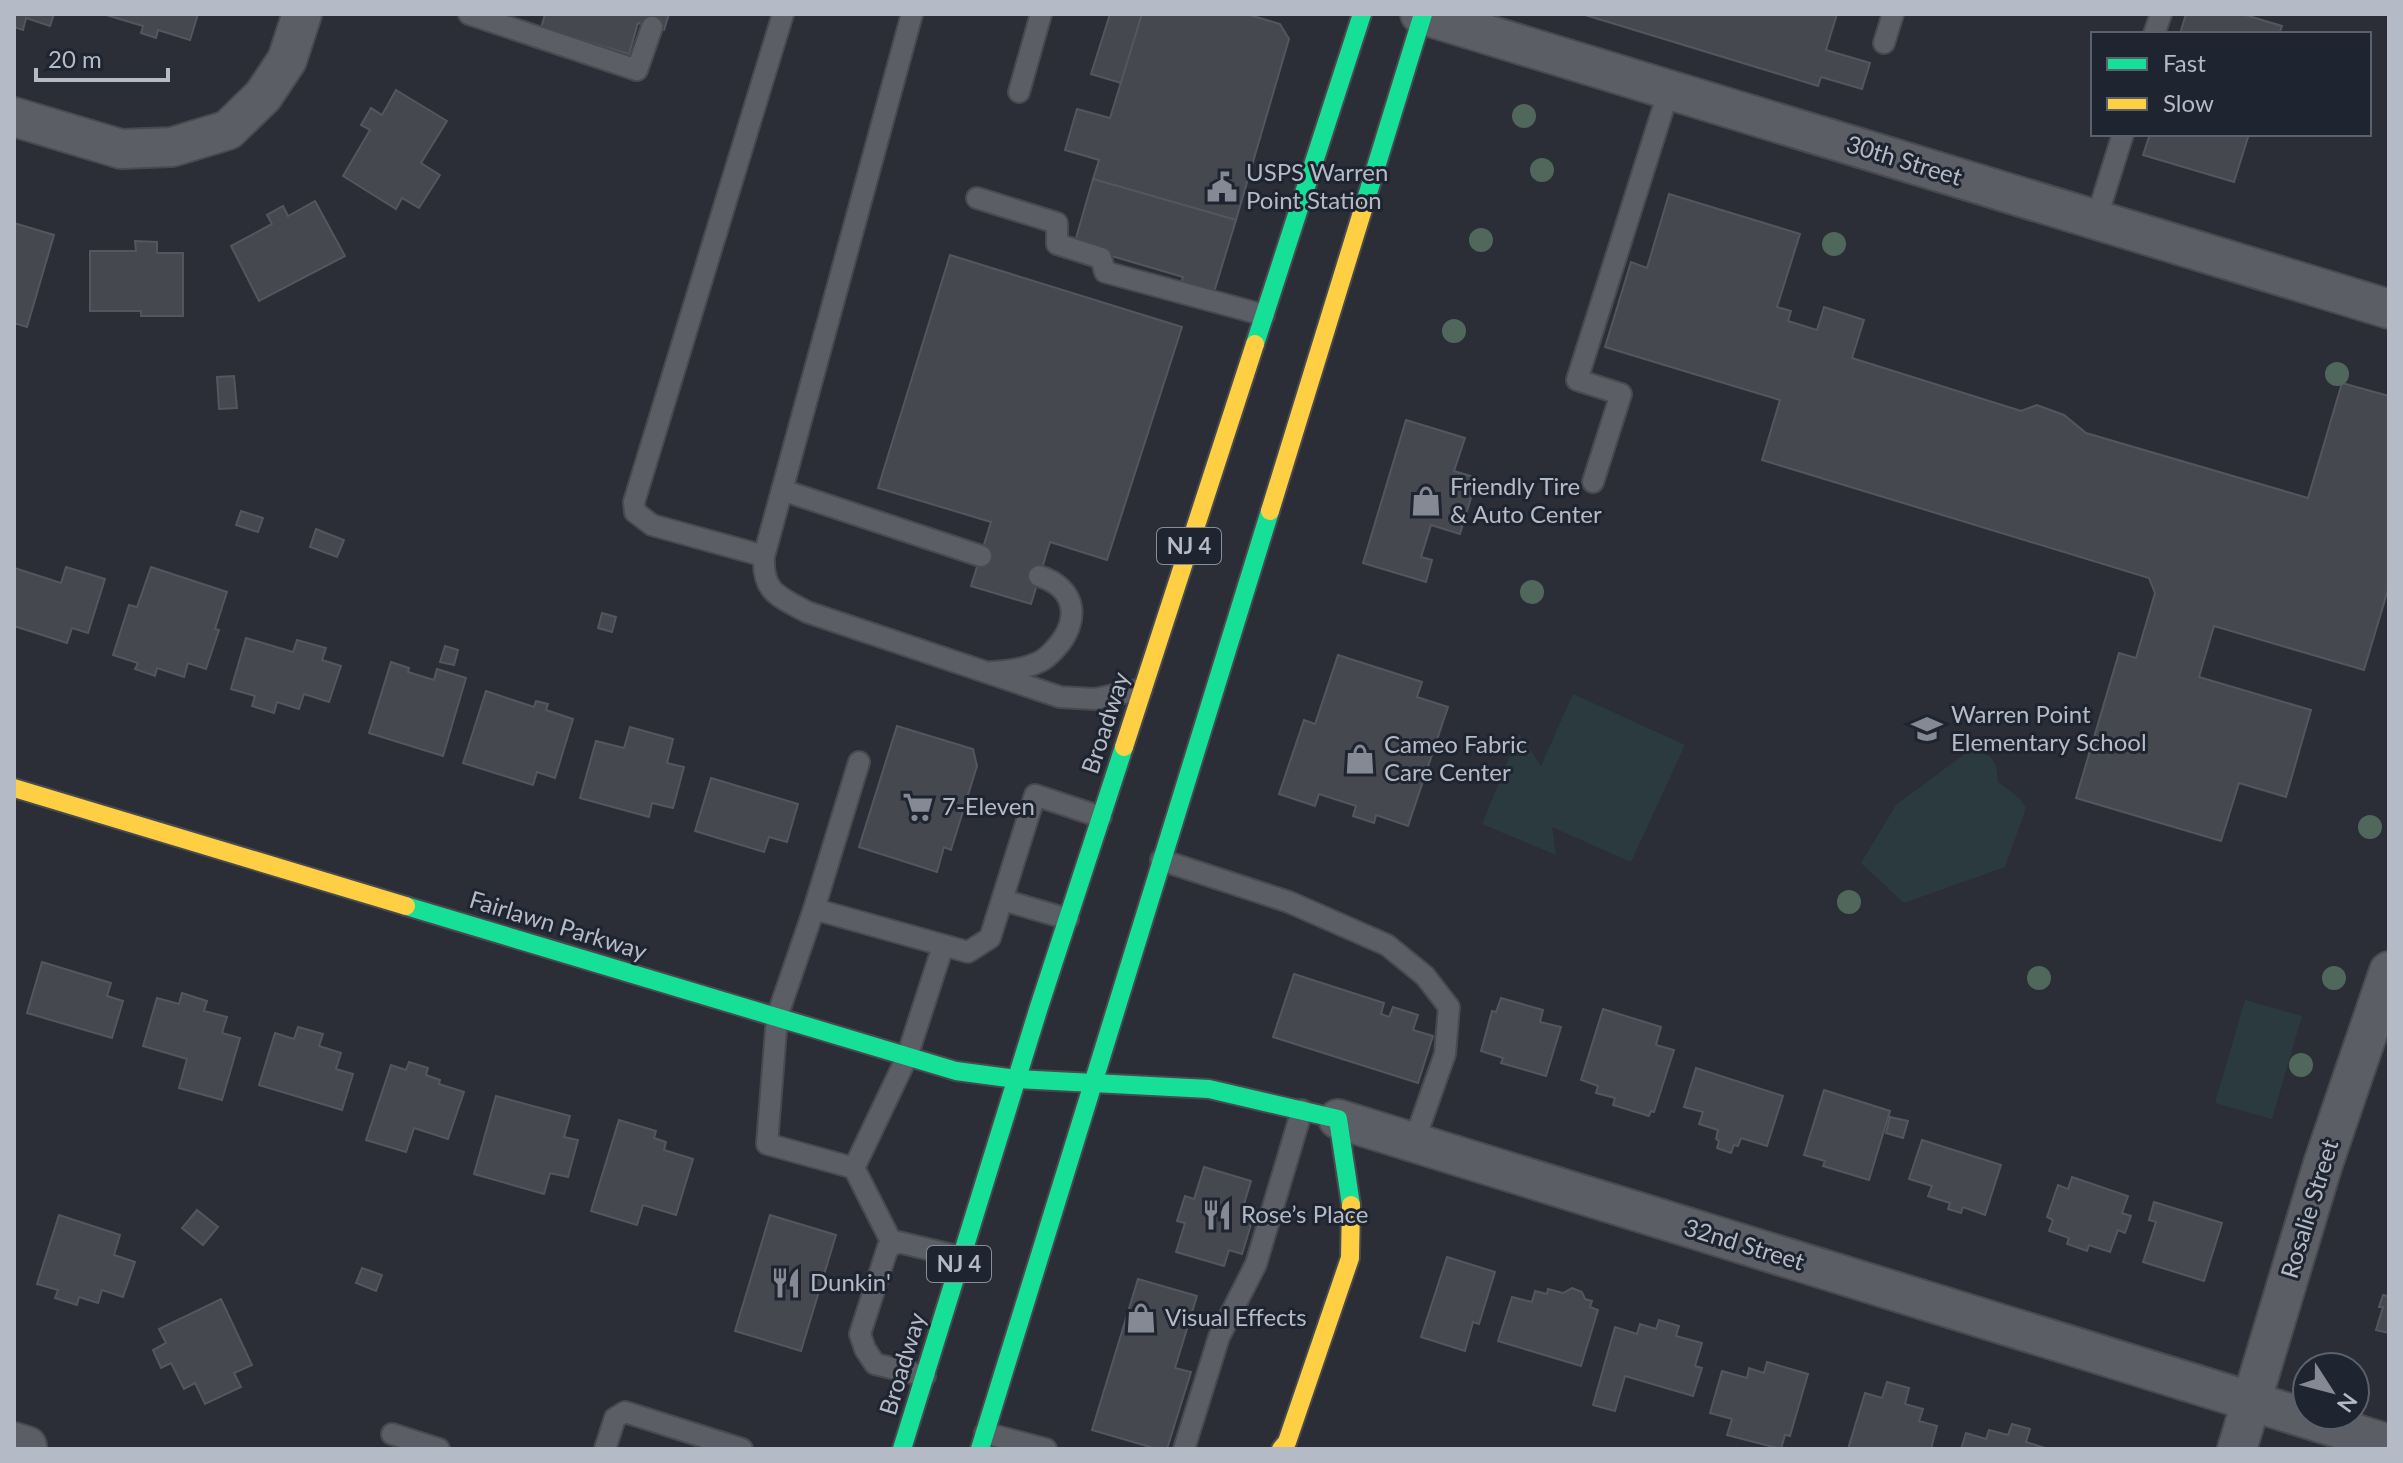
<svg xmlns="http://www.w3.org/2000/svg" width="2403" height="1463" font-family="Lato,sans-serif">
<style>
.green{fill:#2b3a3e}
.building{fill:#45484f;stroke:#53565e;stroke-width:2}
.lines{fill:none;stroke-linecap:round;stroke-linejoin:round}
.lane-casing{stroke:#474a4f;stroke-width:24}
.street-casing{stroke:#474a4f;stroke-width:42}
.fast-casing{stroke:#474a4f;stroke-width:22}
.slow-casing{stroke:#474a4f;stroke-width:22}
.lane{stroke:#5b5e65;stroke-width:20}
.street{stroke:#5b5e65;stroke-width:38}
.fast{stroke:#16e098;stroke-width:18}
.slow{stroke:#ffcf43;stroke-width:18}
.tree{fill:#50675c}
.labels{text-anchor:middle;stroke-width:6;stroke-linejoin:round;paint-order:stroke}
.shield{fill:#1f2431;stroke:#888d9a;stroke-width:2}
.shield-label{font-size:22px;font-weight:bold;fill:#b5bac7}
.street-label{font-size:24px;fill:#b5bac7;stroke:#1f2431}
.poi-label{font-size:24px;fill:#b5bac7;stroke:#1f2431;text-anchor:start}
</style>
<rect width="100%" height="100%" fill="#2b2e36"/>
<g class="green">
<path d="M1573 694 1685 745 1631 862 1552 827 1556 855 1482 824 1519 734 1541 766Z"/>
<path d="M1970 750 1990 756 1996 766 1998 782 2020 799 2026 808 2005 867 1904 903 1861 863 1896 805Z"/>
<path d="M2245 1000 2302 1016 2272 1119 2215 1103Z"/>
</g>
<g class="building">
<path d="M14 14H54L50 26 26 18 23 30 14 27Z"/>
<path d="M103 14H198L190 40 158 30 156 38 141 33 143 26Z"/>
<path d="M545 14H669L664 30 638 23 629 54 541 28Z"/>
<path d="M1110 14H1142L1121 83 1091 74Z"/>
<path d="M1142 14H1246L1280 24 1289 39 1236 220 1093 179 1099 160 1065 150 1077 109 1110 118Z"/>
<path d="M1582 14H1837L1826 50 1870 63 1862 89 1821 77 1818 86Z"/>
<path d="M2186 14H2242L2282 26 2279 34H2180Z"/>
<path d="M396 90 447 121 421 163 440 175 419 208 402 198 396 209 343 176 370 130 361 125 371 108 382 115Z"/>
<path d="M2150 134H2249L2234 182 2143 155Z"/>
<path d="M1093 179 1236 220 1214 292 1181 283 1183 277 1074 245Z"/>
<path d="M1669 194 1800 234 1777 307 1791 311 1788 321 1817 330 1824 307 1864 320 1852 358 2021 411 2037 405 2064 415 2086 433 2308 498 2342 383 2389 396V586L2364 670 2214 626 2199 677 2311 710 2286 797 2239 783 2221 841 2076 798 2119 653 2136 658 2155 593 2149 578 1762 460 1780 400 1605 347 1631 262 1647 268Z"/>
<path d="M315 201 345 256 259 301 231 246 272 224 267 215 283 206 288 216Z"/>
<path d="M14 223 54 235 27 327 14 323Z"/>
<path d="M135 241 157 242V253H183V316H141V311H90V251H136Z"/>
<path d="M950 255 1182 327 1107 560 1050 542 1031 604 971 586 991 522 878 488Z"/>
<path d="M234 376 237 408 219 409 217 377Z"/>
<path d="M1406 420 1465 438 1454 471 1477 478 1460 534 1431 525 1421 557 1432 560 1426 582 1363 563Z"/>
<path d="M241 511 263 518 258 532 236 525Z"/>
<path d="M316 529 344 540 337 557 310 547Z"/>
<path d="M66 567 105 579 88 633 72 628 67 643 14 626 15 568 61 583Z"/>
<path d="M151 567 227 592 215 629 219 630 206 669 188 663 184 677 157 668 155 676 135 669 138 663 113 655 129 605 137 607Z"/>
<path d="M602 613 616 617 612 632 598 628Z"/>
<path d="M246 638 293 652 297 640 326 648 322 660 341 666 329 702 304 694 299 709 277 702 274 713 252 706 255 696 231 689Z"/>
<path d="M445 646 458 650 454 665 440 662Z"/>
<path d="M1338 655 1422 682 1417 697 1448 707 1408 826 1376 815 1374 823 1353 816 1356 806 1319 794 1315 806 1279 794 1304 720 1315 724Z"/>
<path d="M391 662 409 668 408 672 434 680 437 669 466 678 443 756 369 733Z"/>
<path d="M486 691 534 707 536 701 548 704 546 710 573 719 555 778 537 772 533 785 463 763Z"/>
<path d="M897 726 973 749 977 766 951 850 944 847 937 872 859 847Z"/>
<path d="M630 727 673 739 667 763 684 767 673 808 652 803 649 817 580 798 596 741 624 748Z"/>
<path d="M711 778 798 804 787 842 769 837 764 852 695 831Z"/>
<path d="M42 962 111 983 107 996 123 1001 112 1038 27 1013Z"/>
<path d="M1294 974 1384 1003 1381 1014 1389 1017 1393 1007 1418 1015 1413 1030 1433 1036 1418 1083 1273 1037Z"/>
<path d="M182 993 207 1001 204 1011 227 1017 222 1033 240 1038 222 1100 179 1088 187 1059 143 1046 157 998 179 1004Z"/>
<path d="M1501 998 1543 1010 1540 1022 1561 1027 1546 1076 1501 1063 1503 1058 1481 1051 1492 1011 1496 1012Z"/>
<path d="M1603 1009 1661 1027 1656 1045 1674 1050 1654 1112 1651 1111 1649 1116 1613 1105 1615 1098 1596 1093 1598 1086 1581 1080Z"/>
<path d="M298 1027 323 1034 319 1046 341 1053 336 1069 353 1074 342 1110 259 1085 275 1033 294 1039Z"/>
<path d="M409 1062 428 1068 426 1075 440 1080 439 1084 464 1092 448 1139 414 1128 406 1152 366 1140 391 1065 406 1070Z"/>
<path d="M1696 1068 1783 1096 1767 1146 1741 1138 1738 1146 1734 1145 1731 1153 1717 1148 1719 1141 1716 1139 1718 1130 1699 1124 1703 1112 1684 1107Z"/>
<path d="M1824 1090 1890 1111 1869 1180 1823 1166 1825 1161 1804 1155Z"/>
<path d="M496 1096 570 1116 564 1137 578 1140 568 1177 550 1173 544 1194 474 1174Z"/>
<path d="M1890 1117 1908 1121 1903 1138 1886 1133Z"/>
<path d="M619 1120 656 1131 654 1138 666 1142 664 1150 693 1159 676 1215 643 1205 637 1225 591 1211Z"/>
<path d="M1922 1140 2001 1165 1985 1215 1963 1207 1961 1213 1948 1209 1950 1203 1928 1196 1932 1186 1909 1179Z"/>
<path d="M1204 1167 1251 1181 1244 1204 1256 1208 1242 1254 1229 1250 1224 1266 1176 1252 1185 1223 1177 1221 1185 1196 1194 1199Z"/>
<path d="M2072 1177 2128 1196 2122 1213 2131 1216 2125 1233 2118 1230 2110 1252 2089 1245 2087 1251 2067 1244 2069 1238 2049 1231 2053 1220 2047 1217 2058 1185 2068 1189Z"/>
<path d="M2154 1202 2222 1223 2204 1281 2143 1262 2156 1222 2149 1220Z"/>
<path d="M197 1210 218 1227 203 1245 182 1228Z"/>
<path d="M59 1215 120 1235 114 1255 135 1262 123 1297 102 1290 98 1303 79 1297 77 1305 55 1298 58 1290 37 1284Z"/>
<path d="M770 1215 836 1235 801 1351 735 1331Z"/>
<path d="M1447 1257 1495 1272 1479 1324 1473 1322 1465 1351 1421 1337Z"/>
<path d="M362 1268 382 1275 376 1291 356 1283Z"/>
<path d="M1138 1279 1197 1296 1175 1368 1191 1372 1167 1449H1157L1092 1430Z"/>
<path d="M1572 1288 1582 1292 1585 1299 1592 1301 1590 1307 1598 1310 1581 1366 1498 1341 1512 1297 1532 1302 1535 1291 1547 1294 1548 1289 1563 1293Z"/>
<path d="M2389 1292V1333L2376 1330 2383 1307H2379L2383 1295 2388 1296Z"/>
<path d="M221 1299 252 1365 234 1373 241 1387 205 1404 195 1383 184 1389 171 1363 161 1368 153 1350 166 1343 159 1329Z"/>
<path d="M1659 1320 1679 1326 1676 1336 1702 1343 1695 1366 1702 1368 1693 1396 1625 1376 1615 1411 1593 1405 1615 1327 1637 1334 1640 1324 1656 1329Z"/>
<path d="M1767 1362 1808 1374 1790 1436 1785 1435 1781 1449 1727 1435 1732 1419 1710 1413 1722 1371 1747 1378 1749 1368 1764 1373Z"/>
<path d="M1887 1382 1909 1388 1905 1404 1923 1409 1919 1421 1937 1426 1931 1449H1848L1865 1393 1882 1398Z"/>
<path d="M2012 1424 2030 1429 2026 1442 2048 1449H1961L1966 1433 1986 1439 1989 1430 2008 1435Z"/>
</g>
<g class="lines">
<g class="lane-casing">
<g id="lane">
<path d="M469 14 637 70 652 27"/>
<path d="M912 14 764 556C762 592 778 596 807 612L1060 697 1095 699 1142 689"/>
<path d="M2154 34 2161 14"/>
<path d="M1884 43 1893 14"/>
<path d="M1019 92 1041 14"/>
<path d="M977 198 1057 223V244L1101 258 1105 272 1264 315"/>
<path d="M2096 220 2123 134"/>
<path d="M1593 482 1621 394 1577 380 1669 90"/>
<path d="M782 490 981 556"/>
<path d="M764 556 652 525 635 512 634 502 783 14"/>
<path d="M992 672C1009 671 1026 669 1041 661 1047 658 1051 653 1055 649 1081 621 1077 588 1039 576"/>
<path d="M1161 860 1289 902 1387 945 1425 976 1449 1007 1445 1054 1414 1142"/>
<path d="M1003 900 1068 919"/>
<path d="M814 909 859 762"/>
<path d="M943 946 907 1057 854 1168 767 1144 777 1017 814 909 968 952 990 938 1035 795 1101 817"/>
<path d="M854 1168 893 1245"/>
<path d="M925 1376 875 1364 865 1349 860 1334 888 1247 898 1242 961 1257"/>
<path d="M985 1433 1046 1449"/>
<path d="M392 1434 439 1449"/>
<path d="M605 1449 615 1418 625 1412 742 1449"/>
<path d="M1184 1449 1219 1337 1256 1264 1302 1110"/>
</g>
</g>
<g class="street-casing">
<g id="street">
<path d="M1420 14 2389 309"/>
<path d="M14 117 121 149 172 147 228 130 263 96 287 60 302 14"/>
<path d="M1338 1119 2389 1444"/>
<path d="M14 1442 27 1446"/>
<path d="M2237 1449 2323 1164 2389 971"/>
</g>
</g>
<g class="fast-casing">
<g id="fast">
<path d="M1364 206 1423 14"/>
<path d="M1255 344 1362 14"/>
<path d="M406 906 956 1071 1016 1079 1209 1089 1338 1119 1351 1205"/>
<path d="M902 1449 1039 1007 1124 747"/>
<path d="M980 1449 1270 511"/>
</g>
</g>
<g class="slow-casing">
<g id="slow">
<path d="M1270 511 1364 206"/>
<path d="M1124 747 1255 344"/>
<path d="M14 788 406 906"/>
<path d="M1281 1449 1287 1442 1350 1258 1351 1205"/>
</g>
</g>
<use href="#lane" class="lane"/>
<use href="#street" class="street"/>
<use href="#fast" class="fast"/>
<use href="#slow" class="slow"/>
</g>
<g class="tree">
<circle cx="1524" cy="116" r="12"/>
<circle cx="1542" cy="170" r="12"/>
<circle cx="1481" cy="240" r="12"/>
<circle cx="1834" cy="244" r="12"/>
<circle cx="1454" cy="331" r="12"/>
<circle cx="2337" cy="374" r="12"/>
<circle cx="1532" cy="592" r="12"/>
<circle cx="2370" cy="827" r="12"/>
<circle cx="1849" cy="902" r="12"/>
<circle cx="2039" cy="978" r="12"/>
<circle cx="2334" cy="978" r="12"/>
<circle cx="2301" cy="1065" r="12"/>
</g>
<defs>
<g id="civic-bare" transform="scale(2.4)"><path d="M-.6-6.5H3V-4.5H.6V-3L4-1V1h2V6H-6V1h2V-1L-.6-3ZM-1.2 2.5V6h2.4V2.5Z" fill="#858994" stroke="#1f2431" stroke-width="2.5" paint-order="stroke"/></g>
<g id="shop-bare" transform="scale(2.4)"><path d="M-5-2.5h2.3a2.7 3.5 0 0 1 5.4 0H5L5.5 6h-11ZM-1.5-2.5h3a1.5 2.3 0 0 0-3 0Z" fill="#858994" stroke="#1f2431" stroke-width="2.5" paint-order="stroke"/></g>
<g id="school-bare" transform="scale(2.4)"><path d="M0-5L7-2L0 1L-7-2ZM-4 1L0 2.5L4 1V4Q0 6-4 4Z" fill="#858994" stroke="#1f2431" stroke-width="2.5" paint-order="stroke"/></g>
<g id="supermarket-bare" transform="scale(2.4)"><path d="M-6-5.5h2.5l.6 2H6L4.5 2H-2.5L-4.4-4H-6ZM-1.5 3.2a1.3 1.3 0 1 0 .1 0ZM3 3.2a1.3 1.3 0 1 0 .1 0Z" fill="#858994" stroke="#1f2431" stroke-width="2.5" paint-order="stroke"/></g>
<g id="restaurant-bare" transform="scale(2.4)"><path d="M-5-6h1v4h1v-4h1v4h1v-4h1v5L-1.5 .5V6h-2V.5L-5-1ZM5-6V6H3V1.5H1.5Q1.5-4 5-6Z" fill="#858994" stroke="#1f2431" stroke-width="2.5" paint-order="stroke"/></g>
</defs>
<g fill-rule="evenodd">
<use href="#civic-bare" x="1222" y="187"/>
<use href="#shop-bare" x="1426" y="501"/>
<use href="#school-bare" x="1927" y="729"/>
<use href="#shop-bare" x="1360" y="759"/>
<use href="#supermarket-bare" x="918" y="807"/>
<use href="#restaurant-bare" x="1217" y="1215"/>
<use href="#restaurant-bare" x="786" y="1283"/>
<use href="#shop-bare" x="1141" y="1318"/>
</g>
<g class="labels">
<g class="shield">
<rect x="1157" y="528" width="64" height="36" rx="6"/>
<rect x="927" y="1246" width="64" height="36" rx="6"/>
</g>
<g class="shield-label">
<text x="1189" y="554">NJ 4</text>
<text x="959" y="1272">NJ 4</text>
</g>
<g class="street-label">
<text transform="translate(1904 161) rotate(17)" y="8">30th Street</text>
<text transform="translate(1106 723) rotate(-72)" y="8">Broadway</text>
<text transform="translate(558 926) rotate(17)" y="8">Fairlawn Parkway</text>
<text transform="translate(2310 1209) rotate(-73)" y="8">Rosalie Street</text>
<text transform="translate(1744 1245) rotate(17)" y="8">32nd Street</text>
<text transform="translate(903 1364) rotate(-73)" y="8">Broadway</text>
</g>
<g class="poi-label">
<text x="1246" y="181">USPS Warren<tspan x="1246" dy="28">Point Station</tspan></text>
<text x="1450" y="495">Friendly Tire<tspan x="1450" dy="28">&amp; Auto Center</tspan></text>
<text x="1951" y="723">Warren Point<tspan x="1951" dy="28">Elementary School</tspan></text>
<text x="1384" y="753">Cameo Fabric<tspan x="1384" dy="28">Care Center</tspan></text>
<text x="942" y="815">7-Eleven</text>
<text x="1241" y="1223">Rose’s Place</text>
<text x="810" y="1291">Dunkin'</text>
<text x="1165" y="1326">Visual Effects</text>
</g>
</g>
<rect width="2403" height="1463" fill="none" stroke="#b5bac7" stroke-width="32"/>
<rect x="2091" y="32" width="280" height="104" fill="#1f2431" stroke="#5b606d" stroke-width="2"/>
<rect x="2107" y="58" width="40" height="12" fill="#16e098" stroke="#5b606d" stroke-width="2"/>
<text x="2163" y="72" font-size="24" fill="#b5bac7">Fast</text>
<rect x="2107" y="98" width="40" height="12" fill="#ffcf43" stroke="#5b606d" stroke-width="2"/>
<text x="2163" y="112" font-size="24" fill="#b5bac7">Slow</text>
<g transform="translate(2331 1391) rotate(126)"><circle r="38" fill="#1f2431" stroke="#5b606d" stroke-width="2"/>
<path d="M0-6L14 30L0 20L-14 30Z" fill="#858994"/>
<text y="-12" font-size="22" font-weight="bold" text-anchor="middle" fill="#b5bac7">N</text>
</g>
<path d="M36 68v12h132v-12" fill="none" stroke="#b5bac7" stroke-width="4"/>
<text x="48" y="68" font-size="24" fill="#b5bac7" stroke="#1f2431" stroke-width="6" paint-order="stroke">20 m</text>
</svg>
